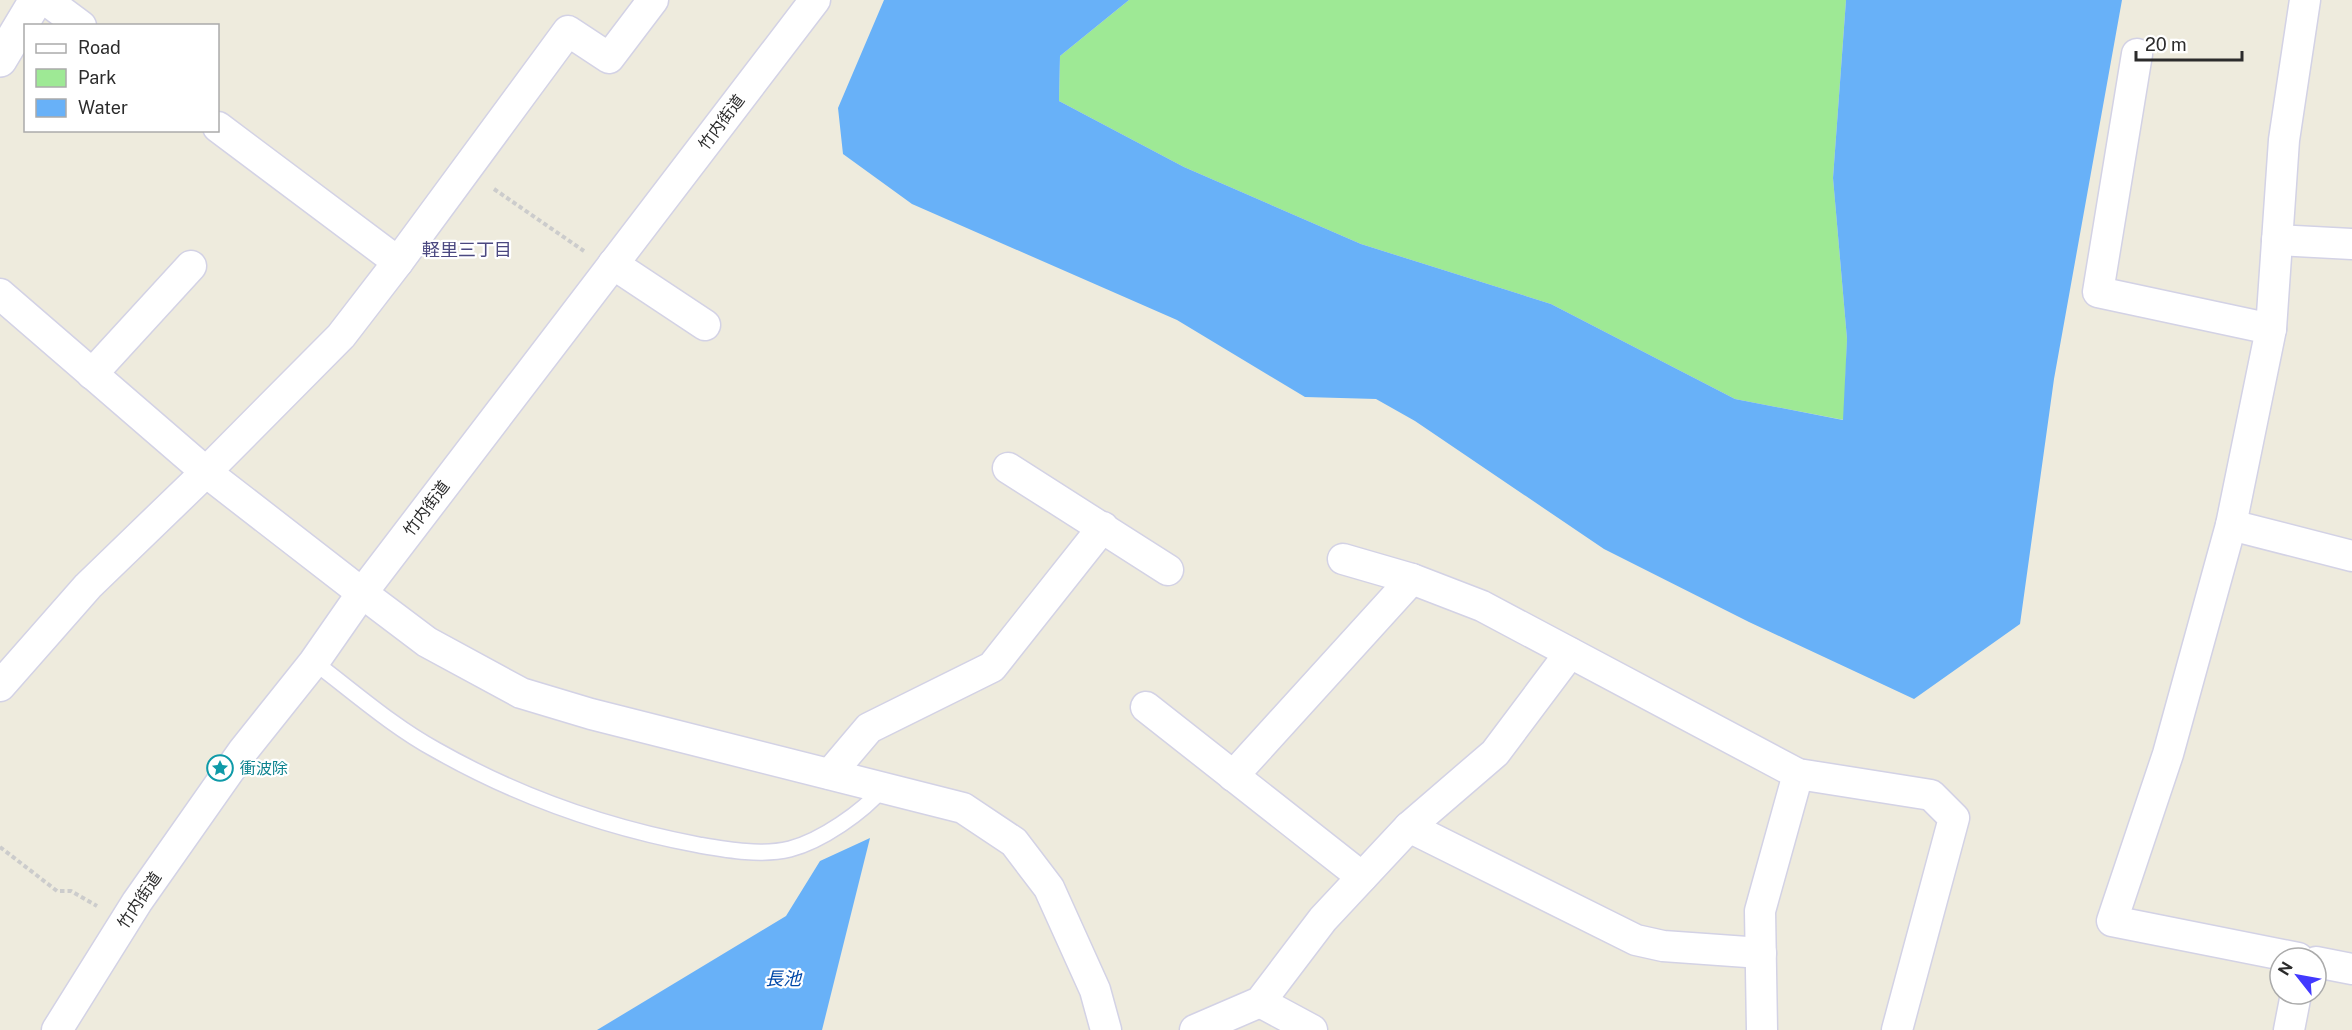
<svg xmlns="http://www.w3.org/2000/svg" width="2352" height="1030" font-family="'Public Sans','Noto Sans JP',sans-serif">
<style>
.green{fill:#9ee995}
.water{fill:#68b1f8}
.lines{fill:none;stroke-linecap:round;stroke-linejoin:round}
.service-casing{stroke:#d3d2e5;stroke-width:18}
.minor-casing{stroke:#d3d2e5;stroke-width:33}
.tertiary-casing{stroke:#d3d2e5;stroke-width:36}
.path{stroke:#ccc;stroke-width:4;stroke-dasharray:4.5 3;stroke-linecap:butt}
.service{stroke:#fff;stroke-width:15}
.minor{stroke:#fff;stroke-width:30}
.tertiary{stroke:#fff;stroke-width:33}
.labels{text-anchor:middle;stroke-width:4.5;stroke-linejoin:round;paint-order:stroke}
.street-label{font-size:16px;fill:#2c2c2c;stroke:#fff}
.culture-label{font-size:16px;fill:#0d838f;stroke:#fff;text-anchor:start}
.neighbourhood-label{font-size:18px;fill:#4b4880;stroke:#fff}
.water-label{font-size:18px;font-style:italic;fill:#0249a9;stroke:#fff}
</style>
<rect width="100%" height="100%" fill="#eeebdd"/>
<path class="green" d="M1129 0H1846L1833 178 1847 339 1844 420 1735 399 1551 304 1361 244 1184 167 1059 101 1060 56Z"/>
<g class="water">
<path d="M884 0H1129L1060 56 1059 101 1184 167 1361 244 1551 304 1735 399 1843 420 1847 339 1833 178 1846 0H2122L2054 379 2020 624 1914 699 1749 622 1604 549 1415 421 1376 399 1305 397 1177 320 912 204 843 154 838 108Z"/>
<path d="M870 838 822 1030H597L786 916 820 861Z"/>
</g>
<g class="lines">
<g class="service-casing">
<path id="service" d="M314 662C354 692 392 726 436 750 517 796 608 828 699 845 728 850 761 856 790 849 821 841 863 812 883 788"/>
</g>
<g class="minor-casing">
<g id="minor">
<path d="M46 0 81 26"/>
<path d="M2137 54 2098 292 2271 329 2231 525 2168 754 2112 921 2298 958"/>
<path d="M218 127 398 262 568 31 609 58 653 0"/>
<path d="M2277 240 2352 244"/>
<path d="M613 264 705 325"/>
<path d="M0 294 206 472 362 593 427 642 521 693 591 714 963 808 1014 842 1049 888 1095 990 1106 1030"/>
<path d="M2271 329 2284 140 2305 0"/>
<path d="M92 374 191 266"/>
<path d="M1008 468 1168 570"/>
<path d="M2231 525 2352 556"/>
<path d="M1343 559 1412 579 1482 606 1798 774 1931 795 1954 818 1897 1030"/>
<path d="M1570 653 1495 753 1409 827 1636 940 1663 946 1761 953"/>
<path d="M0 686 88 586 206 472 341 336 398 262"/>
<path d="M1146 707 1362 877"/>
<path d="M830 774 869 728 992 667 1103 527"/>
<path d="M1233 776 1412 579"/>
<path d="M2316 962 2352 969"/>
<path d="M1260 1002 1312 1030"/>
<path d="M57 1030 137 902 243 751 314 662 362 593 815 0"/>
<path d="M1195 1030 1260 1002 1323 919 1409 827"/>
<path d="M1762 1030 1760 911 1798 774"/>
<path d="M2289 1030 2296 994"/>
</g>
</g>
<g class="tertiary-casing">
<path id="tertiary" d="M0 60 36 0"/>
</g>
<g class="path">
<path d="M494 189 584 251"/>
<path d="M0 847 57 891H71L97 906"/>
</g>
<use href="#service" class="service"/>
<use href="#minor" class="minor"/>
<use href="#tertiary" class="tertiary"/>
</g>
<defs>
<g id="sight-ring" transform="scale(1.35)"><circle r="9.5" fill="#fff" stroke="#0f9aa8" stroke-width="1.5"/><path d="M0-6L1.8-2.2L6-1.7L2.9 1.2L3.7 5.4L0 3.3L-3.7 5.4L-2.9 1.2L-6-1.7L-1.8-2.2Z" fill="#0f9aa8"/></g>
</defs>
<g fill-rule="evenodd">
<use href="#sight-ring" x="220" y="768"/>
</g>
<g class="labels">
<g class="street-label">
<text transform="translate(721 122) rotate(-53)" y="6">竹内街道</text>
<text transform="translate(426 508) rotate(-53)" y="6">竹内街道</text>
<text transform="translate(139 900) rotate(-56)" y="6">竹内街道</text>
</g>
<g class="culture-label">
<text x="240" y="774">衝波除</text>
</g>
<g class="neighbourhood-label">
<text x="467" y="256">軽里三丁目</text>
</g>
<g class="water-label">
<text x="783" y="985">長池</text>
</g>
</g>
<rect x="24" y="24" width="195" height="108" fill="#ffffff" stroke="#ababab" stroke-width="1.5"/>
<rect x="36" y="44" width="30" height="9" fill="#ffffff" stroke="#ababab" stroke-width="1.5"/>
<text x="78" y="54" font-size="18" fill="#2c2c2c">Road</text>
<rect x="36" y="69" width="30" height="18" fill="#9ee995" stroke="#ababab" stroke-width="1.5"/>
<text x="78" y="84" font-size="18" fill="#2c2c2c">Park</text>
<rect x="36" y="99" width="30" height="18" fill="#68b1f8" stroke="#ababab" stroke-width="1.5"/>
<text x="78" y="114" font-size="18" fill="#2c2c2c">Water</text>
<g transform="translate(2298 976) rotate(301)"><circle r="28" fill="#ffffff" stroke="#ababab" stroke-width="1.5"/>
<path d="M0-4.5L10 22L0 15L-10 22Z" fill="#4239ff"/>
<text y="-9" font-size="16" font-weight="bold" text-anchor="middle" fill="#2c2c2c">N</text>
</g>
<path d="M2136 51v9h106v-9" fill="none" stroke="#2c2c2c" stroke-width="3"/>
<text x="2145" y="51" font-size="18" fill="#2c2c2c" stroke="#ffffff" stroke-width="4.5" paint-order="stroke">20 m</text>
</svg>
